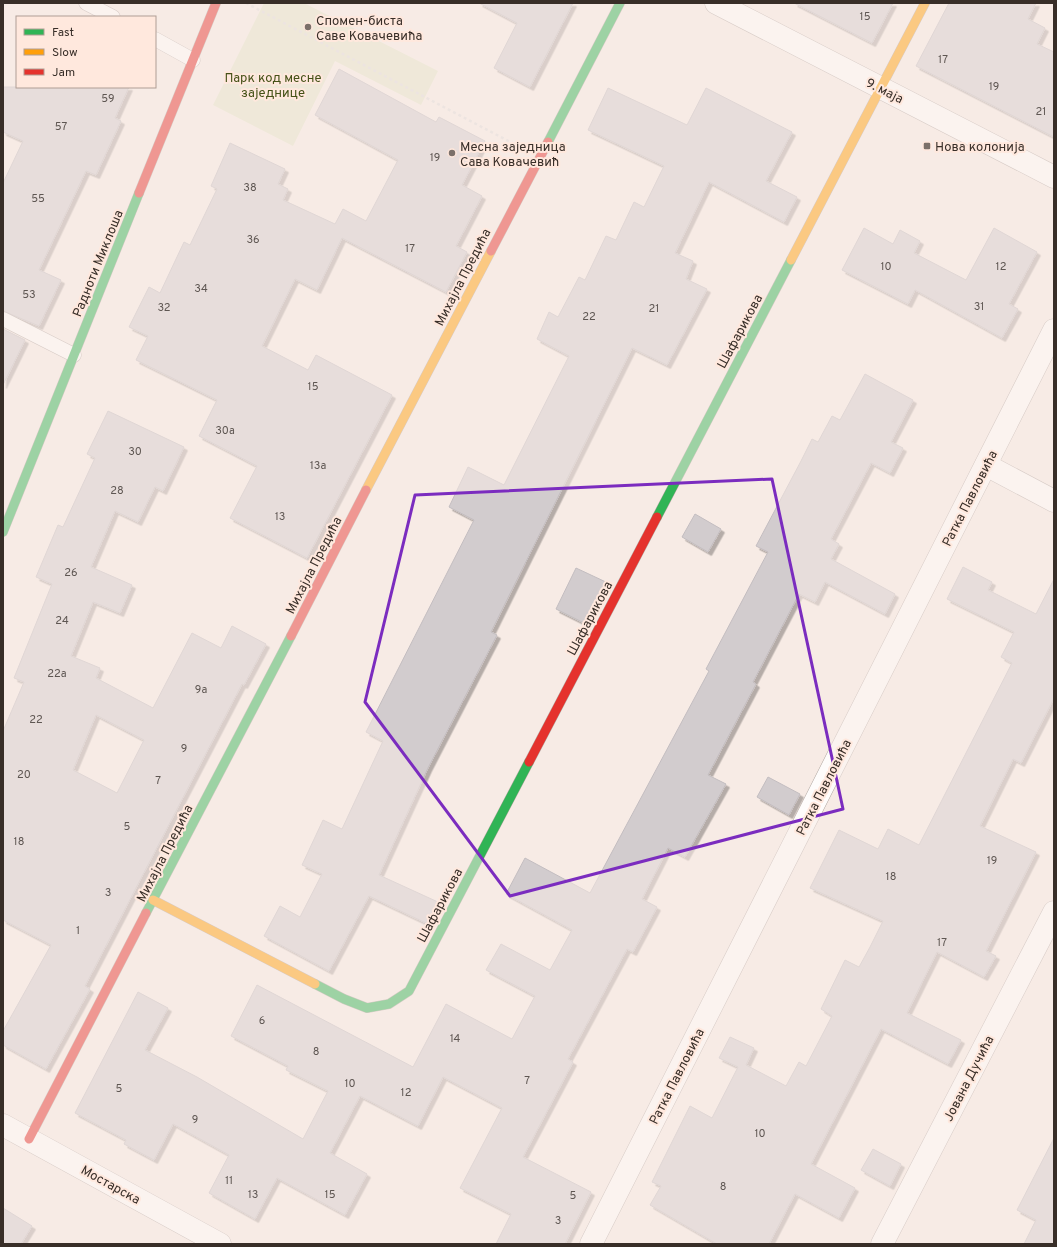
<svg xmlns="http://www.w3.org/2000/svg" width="1057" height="1247" font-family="Overpass,sans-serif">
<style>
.green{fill:#e4e5ca}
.building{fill:#d2ccce;stroke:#c3bdc0;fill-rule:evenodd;filter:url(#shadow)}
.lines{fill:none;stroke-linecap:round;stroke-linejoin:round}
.lane-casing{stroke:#b1a7a1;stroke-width:15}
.street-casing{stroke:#b1a7a1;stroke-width:23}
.fast-casing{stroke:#b1a7a1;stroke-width:10}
.slow-casing{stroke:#b1a7a1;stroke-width:10}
.jam-casing{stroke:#b1a7a1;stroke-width:10}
.path{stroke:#dfdcda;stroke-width:2.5;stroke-dasharray:3 3;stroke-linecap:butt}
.lane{stroke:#fefcfb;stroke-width:14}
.street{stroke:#fefcfb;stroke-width:22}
.fast{stroke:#30b455;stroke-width:9}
.slow{stroke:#ff9f0a;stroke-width:9}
.jam{stroke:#e5322d;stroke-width:9}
.marked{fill:none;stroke:#7b2cbf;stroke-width:3;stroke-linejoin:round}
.poi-dot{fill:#7b706a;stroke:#ffe8dd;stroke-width:1.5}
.labels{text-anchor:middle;stroke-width:4;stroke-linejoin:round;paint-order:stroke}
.number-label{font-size:11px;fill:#5e5652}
.poi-label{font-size:13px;fill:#382e28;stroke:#ffe8dd;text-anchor:start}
.park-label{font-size:13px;fill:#455117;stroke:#ffe8dd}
.street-label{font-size:13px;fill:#382e28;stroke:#ffe8dd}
</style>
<defs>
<filter id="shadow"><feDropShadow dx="3.5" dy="3.5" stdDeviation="0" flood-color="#0004"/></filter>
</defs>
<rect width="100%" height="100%" fill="#f7ebe5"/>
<path class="green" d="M264 3H304L438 71 421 105 335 61 293 146 213 105Z"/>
<g class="building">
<path d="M479 3H573L530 87 494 68 517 23Z"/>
<path d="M794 3H893L872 43Z"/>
<path d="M949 3H1036L1028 19 1045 28 1037 44 1054 52V137L916 66Z"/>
<path d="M339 69 436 122 439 117 485 141 462 185 482 196 456 246 467 252 446 292 342 238 317 290 295 279 262 346 308 370 316 355 392 395 307 558 230 518 257 466 199 436 217 400 136 360 148 336 129 327 149 287 160 293 184 242 190 245 217 189 211 186 230 143 285 169 278 184 288 189 283 200 335 224 343 209 366 221 398 160 315 115Z"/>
<path d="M3 87H129L115 118 121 121 96 175 86 171 39 270 61 280 39 326 3 311V183L23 141 3 132Z"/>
<path d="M608 88 687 125 706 88 792 132 766 181 797 197 784 222 709 182 675 253 693 261 686 279 707 289 667 365 632 348 491 632 497 635 428 768 379 875 438 902 428 924 369 896 329 971 264 936 280 906 300 917 322 874 302 865 323 820 342 829 383 741 366 732 474 520 449 507 468 467 504 485 569 356 537 339 549 312 558 317 579 277 585 280 606 236 616 240 634 202 644 207 664 166 588 130Z"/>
<path d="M864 228 893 244 900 230 920 241 914 253 966 280 994 228 1037 252 1009 304 1018 309 1002 338 915 290 908 304 842 270Z"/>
<path d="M3 329 25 340 3 385Z"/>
<path d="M865 374 913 400 891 442 903 448 890 473 871 463 831 539 839 544 831 559 895 594 885 614 825 582 815 602 799 594 753 682 756 684 708 775 726 784 685 857 668 848 642 899 657 907 633 952 627 949 568 1059 573 1062 523 1157 591 1192 565 1244H496L511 1214 460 1188 502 1108 443 1077 418 1126 360 1096 330 1153 367 1174 345 1215 277 1178 255 1219 209 1193 229 1155 173 1124 154 1160 124 1144 126 1140 75 1113 138 992 168 1008 145 1050 197 1077 303 1139 328 1091 286 1070 288 1066 231 1036 257 985 413 1067 446 1004 512 1039 535 996 486 970 501 944 550 970 572 930 506 894 525 858 590 893 709 671 706 669 768 552 756 546 801 461 812 439 818 442 832 416 840 420Z"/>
<path d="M108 411 184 447 163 491 155 487 138 522 115 511 91 567 132 585 120 613 93 602 71 656 100 668 96 678 153 708 192 633 221 648 232 626 266 644 244 685 242 684 85 986 90 989 46 1069 3 1045V1031L51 945 3 920V731L24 682 14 678 52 584 36 577 58 525 63 527 95 458 87 454ZM96 715 144 740 117 793 73 770Z"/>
<path d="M695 514 721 529 708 552 682 537Z"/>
<path d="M963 567 992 582 988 590 1036 614 1054 579V698L1021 763 1013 759 980 826 1036 852 986 951 996 956 984 977 937 952 907 1013 961 1040 948 1064 881 1029 811 1164 855 1188 839 1218 795 1194 769 1244H717L650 1205 661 1186 652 1182 690 1106 712 1118 738 1067 719 1058 730 1037 754 1048 746 1065 786 1086 799 1062 806 1066 832 1016 821 1009 845 960 859 967 870 947 883 921 810 888 839 830 878 849 888 829 919 845 1012 663 1001 657 1014 632 947 599Z"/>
<path d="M576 568 608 583 586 624 556 609Z"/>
<path d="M768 777 800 794 789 815 757 797Z"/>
<path d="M1054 1138V1244H1024L1036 1220 1017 1210Z"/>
<path d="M873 1149 901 1164 890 1186 861 1170Z"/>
<path d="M3 1208 32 1226 21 1244H3Z"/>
</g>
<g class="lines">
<g class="lane-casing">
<g id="lane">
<path d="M86 3 113 17"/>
<path d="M155 39 193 60"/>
<path d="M3 319 74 355"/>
</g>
</g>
<g class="street-casing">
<g id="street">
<path d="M716 3 1054 177"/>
<path d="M986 465 1054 501"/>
<path d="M3 1125 220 1244"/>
<path d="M591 1244 1054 330"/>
<path d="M882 1244 1054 912"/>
</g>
</g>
<g class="fast-casing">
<g id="fast">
<path d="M548 142 620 3"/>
<path d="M657 517 791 260"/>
<path d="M3 532 139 193"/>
<path d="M146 913 291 636"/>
<path d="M315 984 344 999 367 1008 389 1004 409 991 529 762"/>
</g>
</g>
<g class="slow-casing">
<g id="slow">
<path d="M791 260 925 3"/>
<path d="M366 490 491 251"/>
<path d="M153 900 315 984"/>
</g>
</g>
<g class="jam-casing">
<g id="jam">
<path d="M139 193 216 3"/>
<path d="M491 251 548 142"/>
<path d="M291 636 366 490"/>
<path d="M529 762 657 517"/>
<path d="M29 1139 146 913"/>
</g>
</g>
<path class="path" d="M246 3 516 145"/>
<use href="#lane" class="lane"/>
<use href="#street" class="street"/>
<use href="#fast" class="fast"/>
<use href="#slow" class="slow"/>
<use href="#jam" class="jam"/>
</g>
<path d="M0 0H1057V1247H0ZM772 479 843 809 510 896 365 702 415 495Z" fill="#f7ebe5" fill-opacity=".55" fill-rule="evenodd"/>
<path class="marked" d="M772 479 843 809 510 896 365 702 415 495Z"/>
<g class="poi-dot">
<circle cx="308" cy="27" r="4"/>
<rect x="923" y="142" width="8" height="8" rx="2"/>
<circle cx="452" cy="153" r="4"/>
</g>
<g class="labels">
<g class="number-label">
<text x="865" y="20">15</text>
<text x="943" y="63">17</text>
<text x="994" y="90">19</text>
<text x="108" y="102">59</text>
<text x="1041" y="115">21</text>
<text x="61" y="130">57</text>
<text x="435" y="161">19</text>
<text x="250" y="191">38</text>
<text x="38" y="202">55</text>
<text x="253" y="243">36</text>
<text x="410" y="252">17</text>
<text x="886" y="270">10</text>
<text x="1001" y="270">12</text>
<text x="201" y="292">34</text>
<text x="29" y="298">53</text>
<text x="979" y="310">31</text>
<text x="164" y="311">32</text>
<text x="654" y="312">21</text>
<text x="589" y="320">22</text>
<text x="313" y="390">15</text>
<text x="225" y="434">30a</text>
<text x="135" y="455">30</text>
<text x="318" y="469">13a</text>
<text x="117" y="494">28</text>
<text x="280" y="520">13</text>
<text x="71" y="576">26</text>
<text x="62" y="624">24</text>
<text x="57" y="677">22a</text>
<text x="201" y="693">9a</text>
<text x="36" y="723">22</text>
<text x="184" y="752">9</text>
<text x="24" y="778">20</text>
<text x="158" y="784">7</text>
<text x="127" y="830">5</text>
<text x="19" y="845">18</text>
<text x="992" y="864">19</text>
<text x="891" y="880">18</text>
<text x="108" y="896">3</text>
<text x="78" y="934">1</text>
<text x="942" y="946">17</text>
<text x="262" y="1024">6</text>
<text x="455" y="1042">14</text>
<text x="316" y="1055">8</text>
<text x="527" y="1084">7</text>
<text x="350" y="1087">10</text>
<text x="119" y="1092">5</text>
<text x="406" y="1096">12</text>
<text x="195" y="1123">9</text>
<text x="760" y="1137">10</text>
<text x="229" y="1184">11</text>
<text x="723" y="1190">8</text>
<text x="253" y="1198">13</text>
<text x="330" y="1198">15</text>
<text x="573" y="1199">5</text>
<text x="558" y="1224">3</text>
</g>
<g class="poi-label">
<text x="316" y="25">Спомен-биста<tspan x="316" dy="15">Саве Ковачевића</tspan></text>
<text x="460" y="151">Месна заједница<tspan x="460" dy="15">Сава Ковачевић</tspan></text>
<text x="935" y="151">Нова колонија</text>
</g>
<g class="park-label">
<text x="273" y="82">Парк код месне<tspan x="273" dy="15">заједнице</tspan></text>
</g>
<g class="street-label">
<text transform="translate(885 90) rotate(27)" y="5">9. маја</text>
<text transform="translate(97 263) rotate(-68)" y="5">Радноти Миклоша</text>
<text transform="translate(462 277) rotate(-63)" y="5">Михајла Предића</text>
<text transform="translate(739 331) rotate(-62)" y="5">Шафарикова</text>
<text transform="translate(969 498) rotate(-63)" y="5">Ратка Павловића</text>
<text transform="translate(313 565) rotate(-63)" y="5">Михајла Предића</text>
<text transform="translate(589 618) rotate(-62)" y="5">Шафарикова</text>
<text transform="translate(823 787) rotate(-63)" y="5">Ратка Павловића</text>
<text transform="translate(164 853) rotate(-63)" y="5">Михајла Предића</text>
<text transform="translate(439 905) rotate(-62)" y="5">Шафарикова</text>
<text transform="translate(676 1076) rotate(-63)" y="5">Ратка Павловића</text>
<text transform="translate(968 1078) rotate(-63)" y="5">Јована Дучића</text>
<text transform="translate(111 1184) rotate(29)" y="5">Мостарска</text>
</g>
</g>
<rect width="1057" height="1247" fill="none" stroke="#382e28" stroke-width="8"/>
<rect x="16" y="16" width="140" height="72" fill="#ffe8dd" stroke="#af9e95"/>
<rect x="24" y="29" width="20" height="6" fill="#30b455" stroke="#af9e95"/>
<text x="52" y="36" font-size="12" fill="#382e28">Fast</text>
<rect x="24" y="49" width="20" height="6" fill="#ff9f0a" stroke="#af9e95"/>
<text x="52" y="56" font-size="12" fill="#382e28">Slow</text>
<rect x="24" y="69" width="20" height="6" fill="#e5322d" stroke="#af9e95"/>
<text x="52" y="76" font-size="12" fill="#382e28">Jam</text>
</svg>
